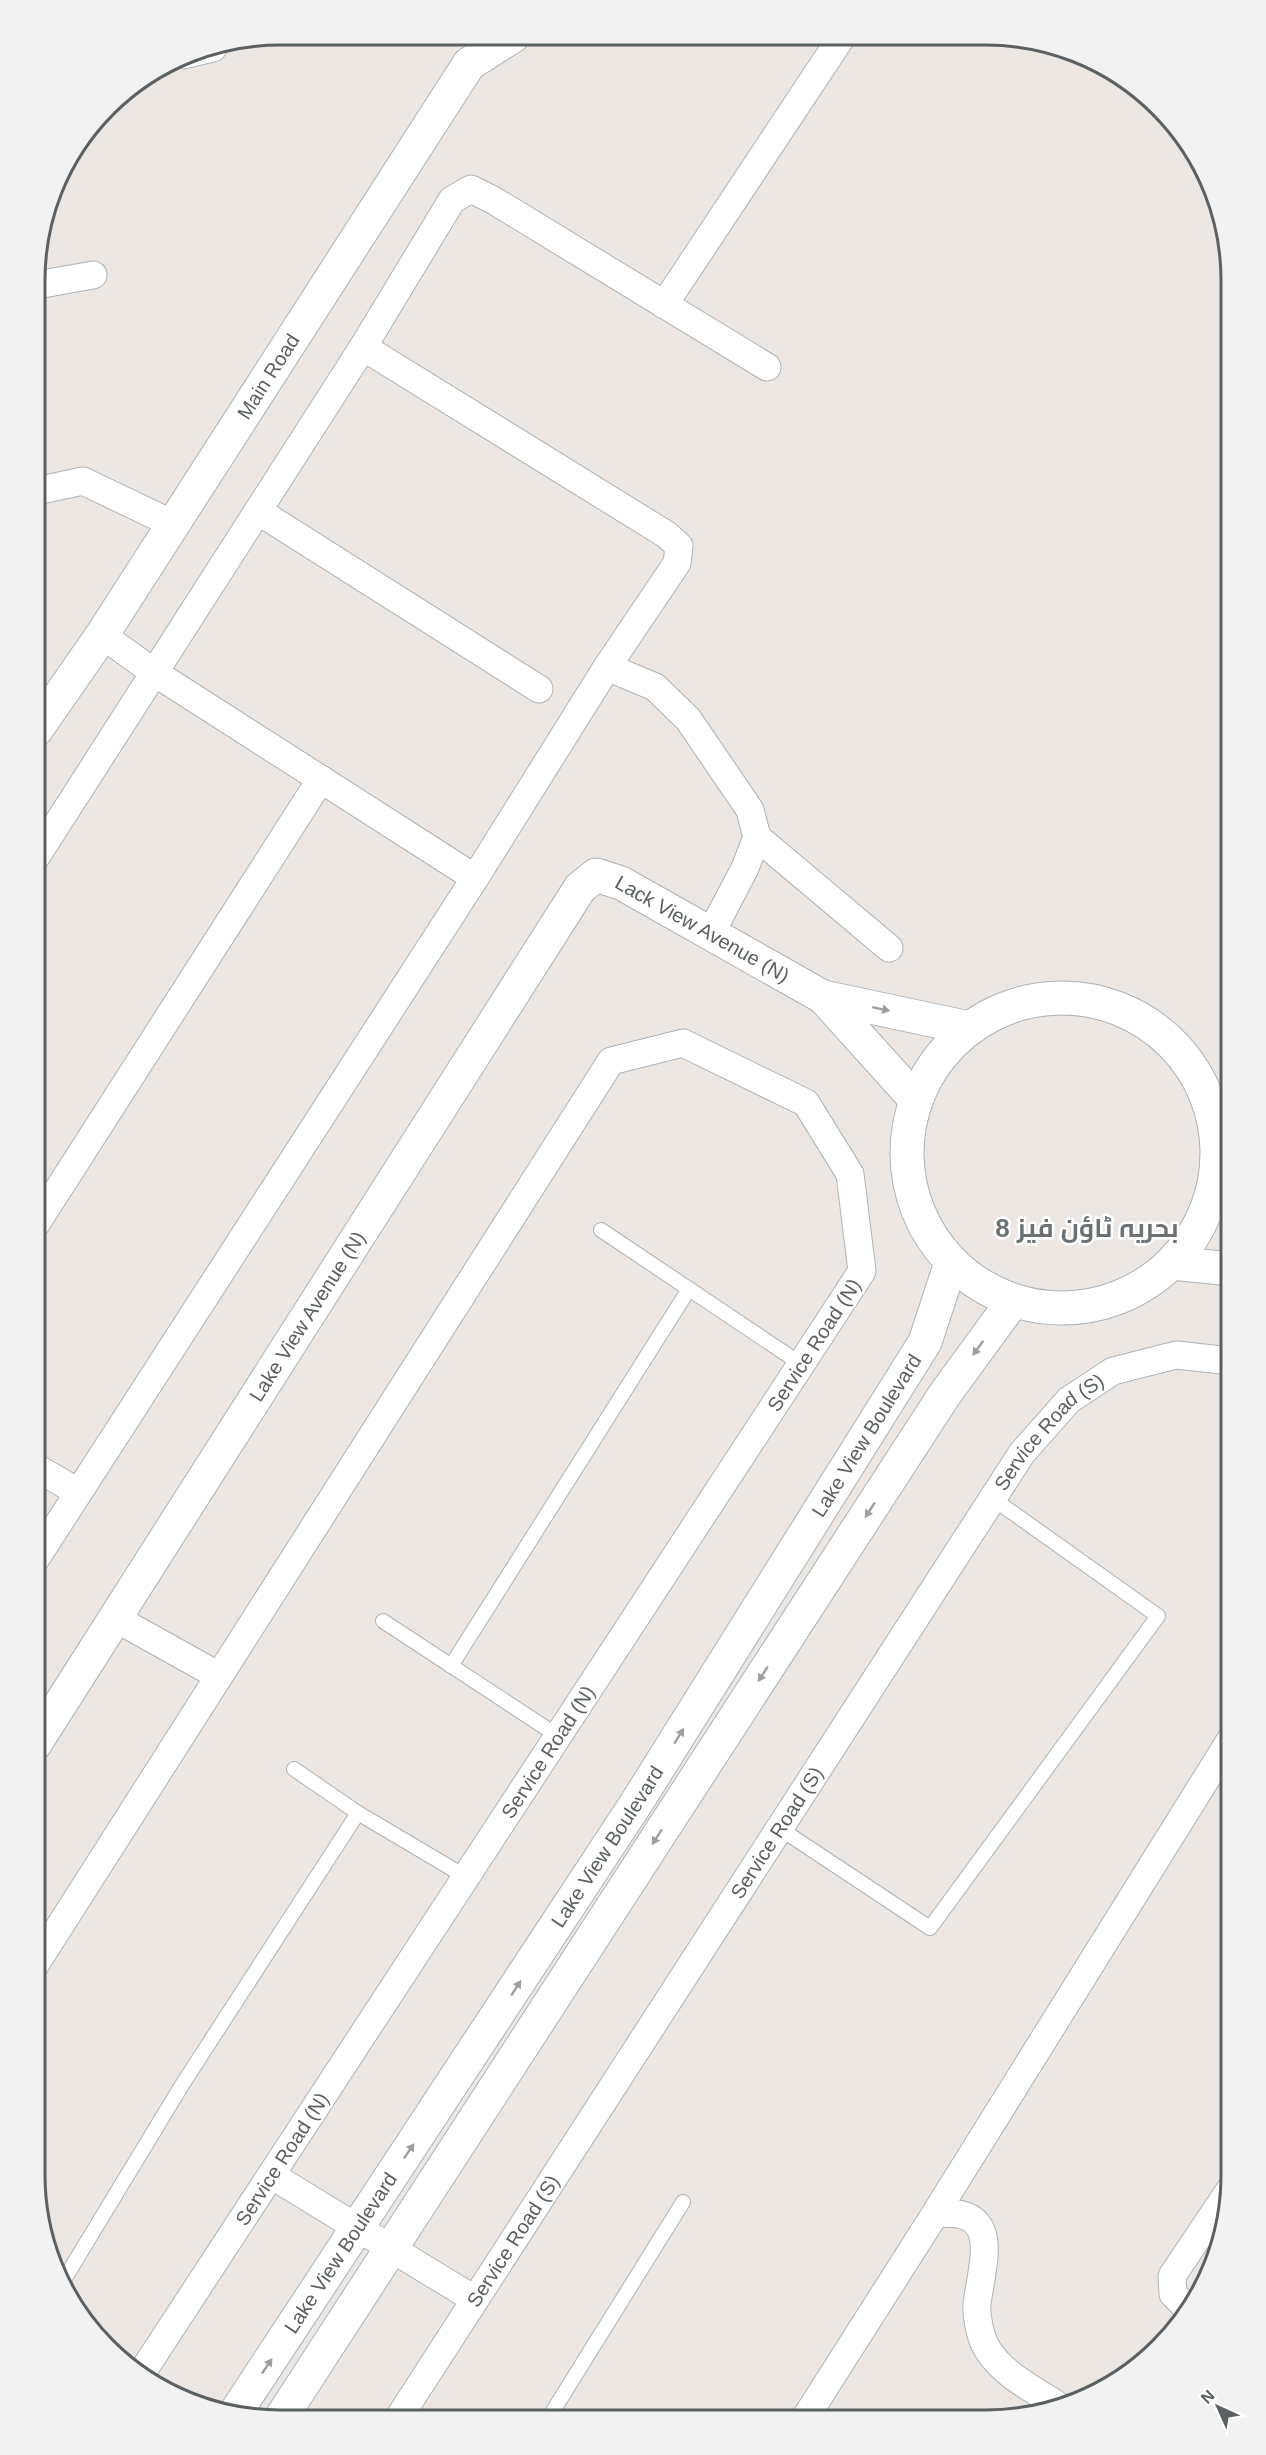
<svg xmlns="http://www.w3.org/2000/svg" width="1266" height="2455" font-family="Helvetica,Cairo,sans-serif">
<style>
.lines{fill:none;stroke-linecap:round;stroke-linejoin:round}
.service-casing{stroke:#aeb2b4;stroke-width:16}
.minor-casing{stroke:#aeb2b4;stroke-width:29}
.tertiary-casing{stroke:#aeb2b4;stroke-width:35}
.secondary-casing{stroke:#adb2b5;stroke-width:35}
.service{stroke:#fff;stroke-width:14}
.minor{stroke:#fff;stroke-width:27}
.tertiary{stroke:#fff;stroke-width:33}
.secondary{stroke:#fff;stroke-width:33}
.oneway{fill:#9da0a1}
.labels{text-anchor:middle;stroke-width:5;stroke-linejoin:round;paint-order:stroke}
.street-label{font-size:20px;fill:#5b6062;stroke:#fff}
.district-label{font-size:26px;font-weight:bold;fill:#6c7274;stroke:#fff}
.rim{fill:none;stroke:#5b6062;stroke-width:3}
</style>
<rect width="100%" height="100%" fill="#ece7e3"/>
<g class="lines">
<g class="service-casing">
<g id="service">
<path d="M601 1230 801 1364"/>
<path d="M383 1621 558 1736"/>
<path d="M451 1666 689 1289"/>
<path d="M294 1769 358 1813 466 1877"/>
<path d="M779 1828 930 1928 1158 1616 992 1498"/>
<path d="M62 2283 182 2085 358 1813"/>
<path d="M548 2419 683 2202"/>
</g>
</g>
<g class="minor-casing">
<g id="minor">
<path d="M184 55 213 48"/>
<path d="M37 285 93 275"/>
<path d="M664 305 841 38"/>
<path d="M36 491 83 481 173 524"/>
<path d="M258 511 539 689"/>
<path d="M102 635 155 673 475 878"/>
<path d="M607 667 655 687 688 719 750 810 757 837 745 868 711 933"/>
<path d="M757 837 889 948"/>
<path d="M36 857 363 347 452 200 471 189 493 200 767 367"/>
<path d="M36 1224 321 779"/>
<path d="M35 1467 78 1492"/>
<path d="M35 1560 475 878 607 667 677 563 679 546 667 535 363 347"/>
<path d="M115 1618 219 1676"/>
<path d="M35 1965 611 1061 683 1043 806 1103 850 1174 862 1271 141 2374"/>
<path d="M271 2175 474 2299"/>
<path d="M935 2214C1004 2206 982 2263 977 2304 976 2315 980 2335 985 2345 1000 2374 1035 2390 1062 2408"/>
<path d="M1189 2310 1173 2294 1172 2276 1231 2188"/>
<path id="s1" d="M398 2419 1022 1453 1069 1400 1113 1371 1176 1355 1231 1361"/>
<path d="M804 2420 935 2214 1231 1739"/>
</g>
</g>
<g class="tertiary-casing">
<g id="tertiary">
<path id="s2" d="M36 730 102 635 469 64 513 36"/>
<path d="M823 997 916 1100"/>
<path id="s3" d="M35 1744 580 888 596 875 621 883 823 997 969 1028"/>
</g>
</g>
<g class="secondary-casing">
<g id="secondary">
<circle cx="1062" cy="1153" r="155"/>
<path d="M1172 1263 1231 1269"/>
<path id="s4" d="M234 2415 637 1802 925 1342 951 1263"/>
<path d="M281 2418 945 1394 1013 1301"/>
</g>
</g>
<use href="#service" class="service"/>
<use href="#minor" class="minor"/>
<use href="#tertiary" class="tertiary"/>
<use href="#secondary" class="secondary"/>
</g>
<defs><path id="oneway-solid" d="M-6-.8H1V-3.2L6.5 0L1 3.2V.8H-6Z" transform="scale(1.5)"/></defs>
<g class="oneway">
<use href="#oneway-solid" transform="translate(881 1009) rotate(12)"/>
<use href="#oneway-solid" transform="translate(978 1348) rotate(126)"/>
<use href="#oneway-solid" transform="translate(870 1510) rotate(123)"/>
<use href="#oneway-solid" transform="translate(763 1674) rotate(123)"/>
<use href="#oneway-solid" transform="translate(679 1736) rotate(-58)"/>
<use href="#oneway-solid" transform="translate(657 1837) rotate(123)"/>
<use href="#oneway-solid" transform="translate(516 1988) rotate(-57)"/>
<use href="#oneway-solid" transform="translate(409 2151) rotate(-56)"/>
<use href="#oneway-solid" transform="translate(267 2366) rotate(-56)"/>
</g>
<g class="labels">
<g class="street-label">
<text dy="7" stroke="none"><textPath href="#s2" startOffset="423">Main Road</textPath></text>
<text dy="7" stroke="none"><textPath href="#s3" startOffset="1155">Lack View Avenue (N)</textPath></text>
<text dy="7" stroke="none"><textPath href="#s3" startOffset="507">Lake View Avenue (N)</textPath></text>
<text transform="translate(814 1345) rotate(-57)" y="7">Service Road (N)</text>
<text dy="7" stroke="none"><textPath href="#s4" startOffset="1166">Lake View Boulevard</textPath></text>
<text dy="7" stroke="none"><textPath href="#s1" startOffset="1184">Service Road (S)</textPath></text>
<text transform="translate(548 1752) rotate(-57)" y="7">Service Road (N)</text>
<text dy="7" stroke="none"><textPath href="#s1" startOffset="698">Service Road (S)</textPath></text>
<text dy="7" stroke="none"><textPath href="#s4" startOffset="680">Lake View Boulevard</textPath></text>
<text transform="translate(282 2159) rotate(-57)" y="7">Service Road (N)</text>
<text dy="7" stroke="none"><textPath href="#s1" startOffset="212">Service Road (S)</textPath></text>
<text dy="7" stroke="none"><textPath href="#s4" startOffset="194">Lake View Boulevard</textPath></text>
</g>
<g class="district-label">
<text x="1087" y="1237">بحریہ ٹاؤن فیز 8</text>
</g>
</g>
<path d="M0 0H1266V2455H0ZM280 45H986A235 235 0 0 1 1221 280V2175A235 235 0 0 1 986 2410H280A235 235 0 0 1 45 2175V280A235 235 0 0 1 280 45Z" fill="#f2f2f2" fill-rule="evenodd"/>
<path class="rim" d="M280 45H986A235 235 0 0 1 1221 280V2175A235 235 0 0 1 986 2410H280A235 235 0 0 1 45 2175V280A235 235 0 0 1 280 45Z"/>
<g transform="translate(1218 2407) rotate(315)" stroke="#ffffff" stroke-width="4.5" paint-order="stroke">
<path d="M0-4.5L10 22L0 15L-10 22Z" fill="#5b6062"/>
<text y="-9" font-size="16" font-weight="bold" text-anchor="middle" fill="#5b6062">N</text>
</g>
</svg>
